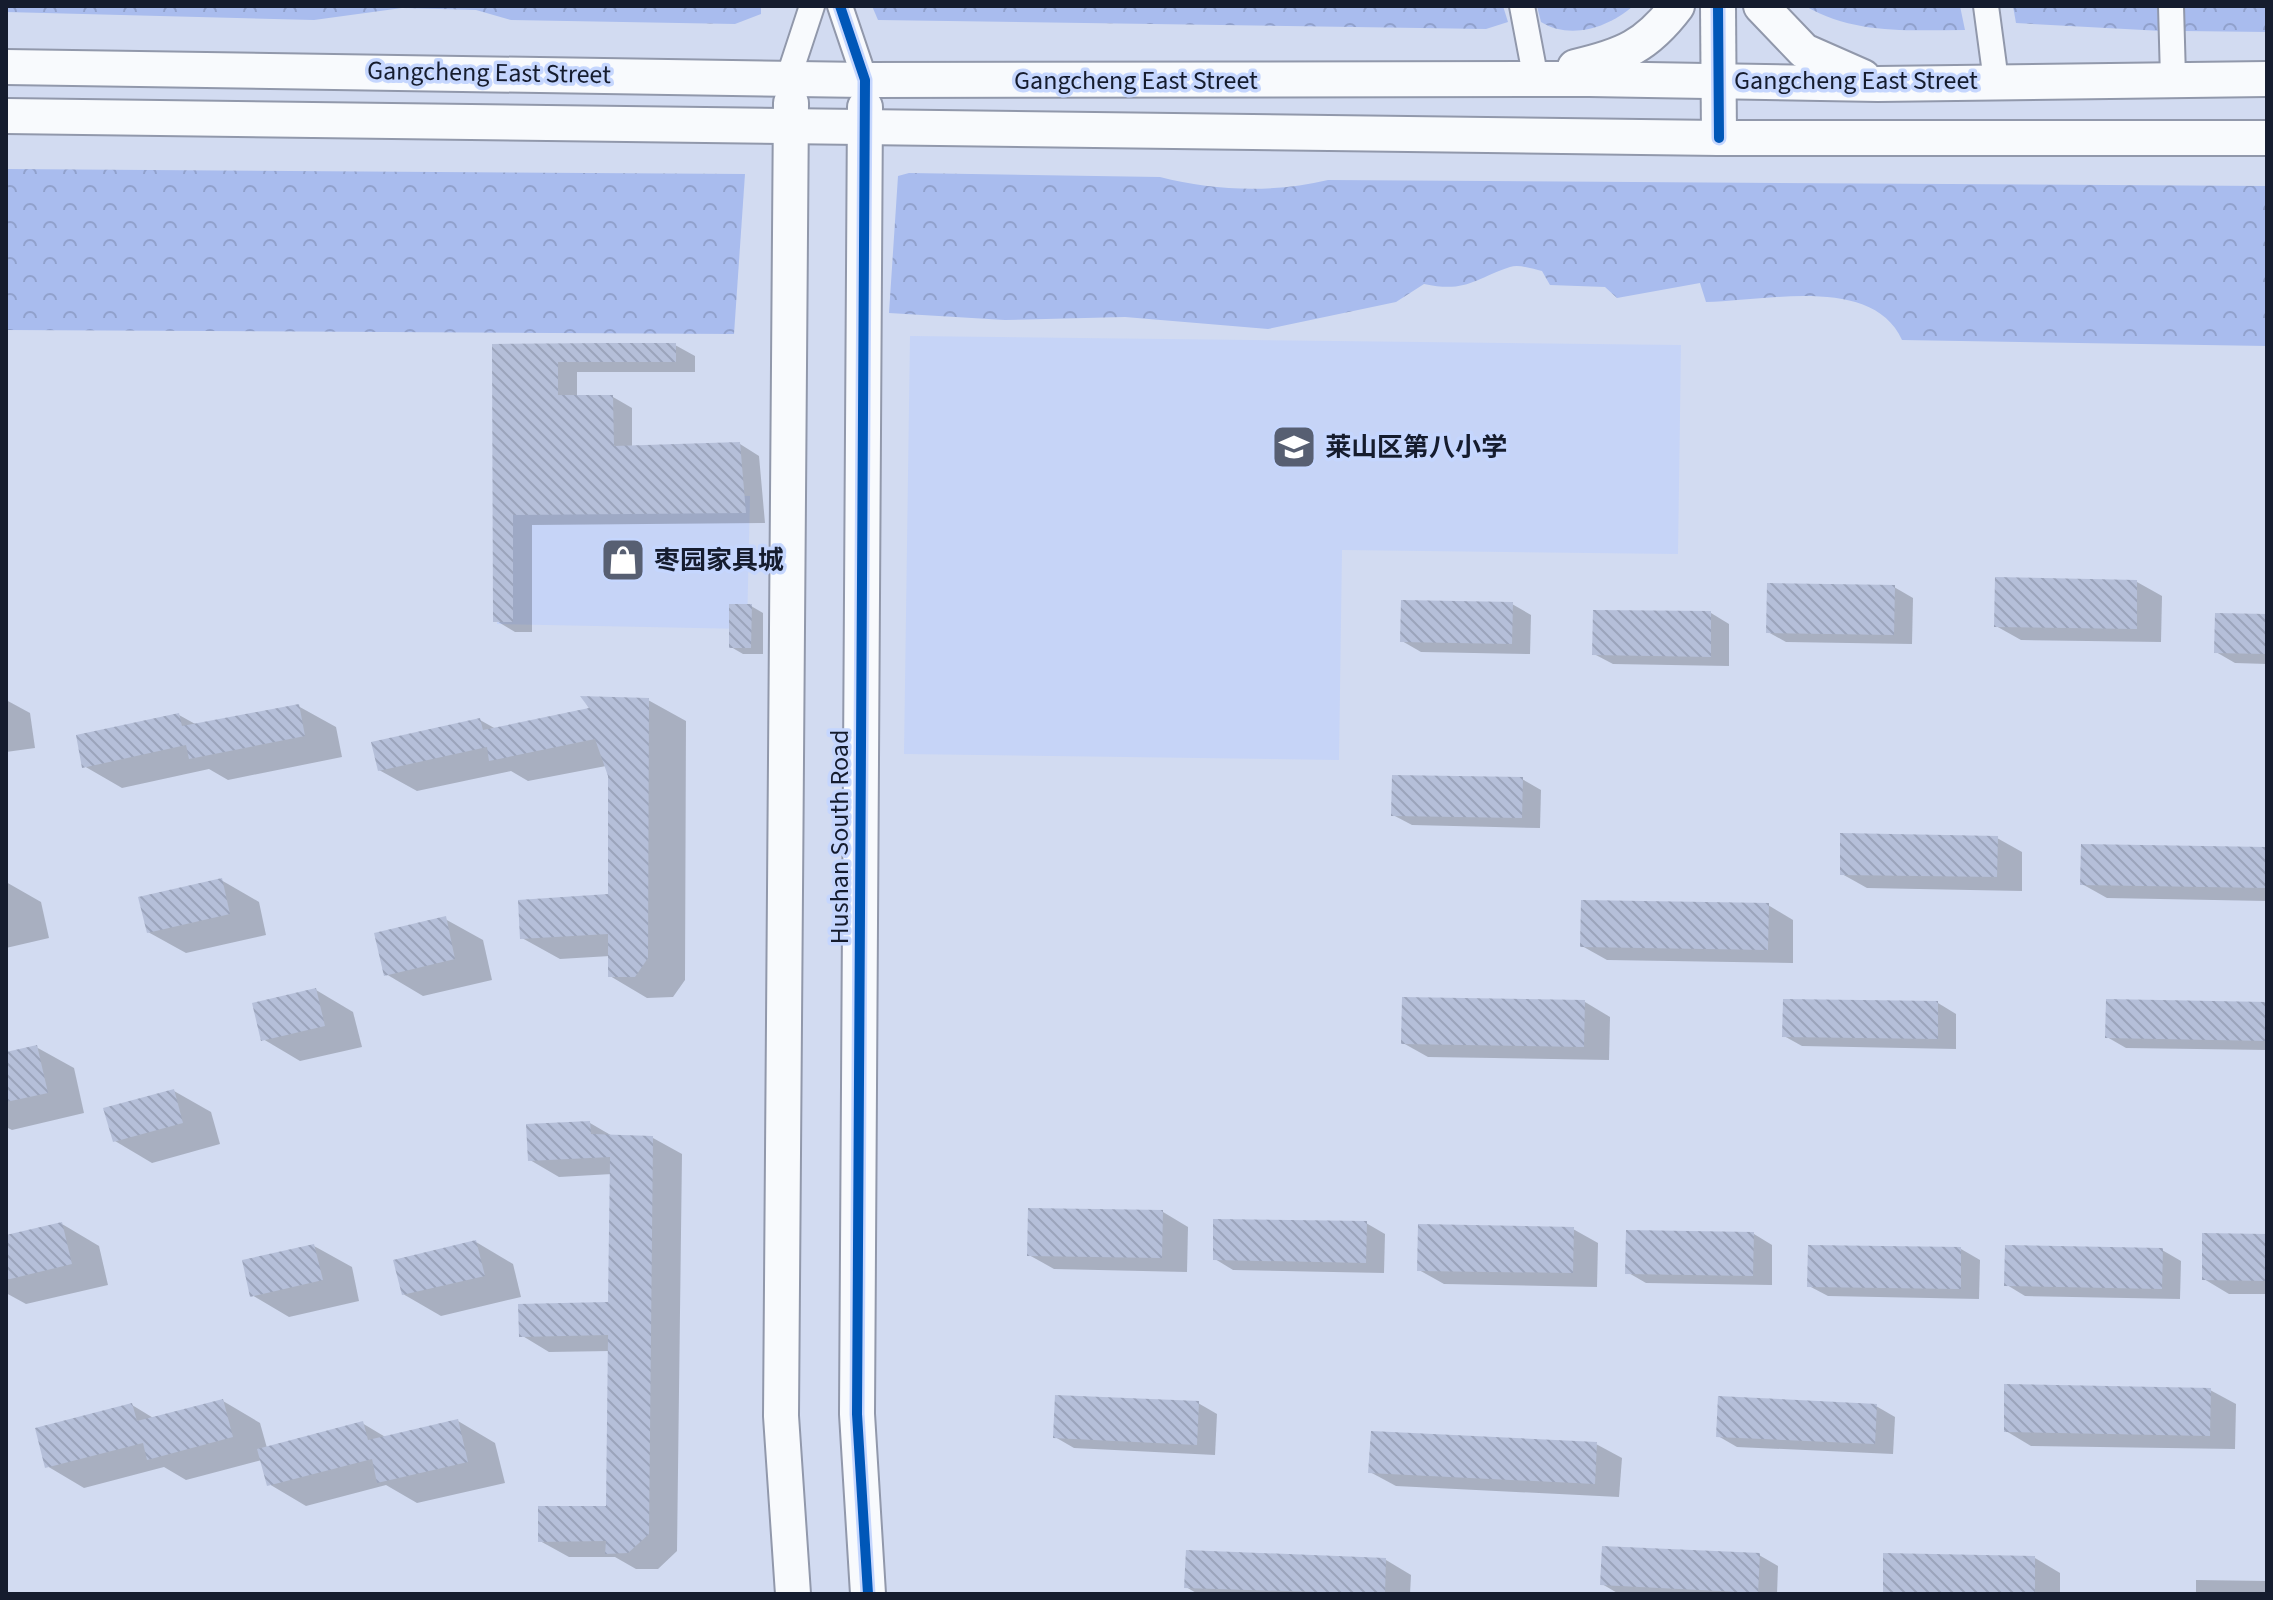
<svg xmlns="http://www.w3.org/2000/svg" width="2273" height="1600" font-family="'Source Sans 3','Noto Sans SC',sans-serif">
<style>
.built{fill:#c6d4f7}
.forest{fill:url(#forest-crowns)}
.shadow{fill:#0003}
.building{fill:url(#building-back-hatch)}
.lines{fill:none;stroke-linecap:round;stroke-linejoin:round}
.street-casing{stroke:#9198ab;stroke-width:28}
.secondary-casing{stroke:#9198ab;stroke-width:38}
.street{stroke:#f8fafd;stroke-width:24}
.secondary{stroke:#f8fafd;stroke-width:34}
.cycleway-casing{stroke:#c5d6fe;stroke-width:15}
.cycleway{stroke:#0057b8;stroke-width:10}
.labels{text-anchor:middle;stroke-width:7;stroke-linejoin:round;paint-order:stroke}
.street-label{font-size:26px;fill:#151c2e;stroke:#c5d6fe}
.poi-label{font-size:26px;font-weight:bold;fill:#151c2e;stroke:#c5d6fe;text-anchor:start}
</style>
<defs>
<pattern id="forest-crowns" width="20" height="18" patternUnits="userSpaceOnUse" patternTransform="scale(2)"><rect width="20" height="18" fill="#a9bcee"/><path d="M2 6a3 3 0 1 1 6 0M12 15a3 3 0 1 1 6 0" fill="none" stroke="#91a1cc"/></pattern>
<pattern id="building-back-hatch" width="6" height="6" patternUnits="userSpaceOnUse" patternTransform="scale(2)"><rect width="6" height="6" fill="#b5bfd9"/><path d="M-1 5l2 2M0 0l6 6M5-1l2 2" fill="none" stroke="#9ba4bb"/></pattern>
</defs>
<rect width="100%" height="100%" fill="#d2dbf1"/>
<g class="built">
<path d="M910 336 1681 345 1678 554 1342 550 1339 760 904 754Z"/>
<path d="M499 492 750 496 747 629 497 624Z"/>
</g>
<g class="forest">
<path d="M6 6H761V14L735 24 511 20 476 10 402 8 314 20 6 12Z"/>
<path d="M872 6H1503L1508 22 1486 29 878 20Z"/>
<path d="M1537 6H1633C1608 28 1570 40 1541 22Z"/>
<path d="M1805 6H1960L1965 30C1908 30 1856 35 1805 6Z"/>
<path d="M2013 6H2160L2162 31 2016 23Z"/>
<path d="M2183 6H2267V32L2183 31Z"/>
<path d="M6 169 745 174 734 334 6 330Z"/>
<path d="M909 173 1160 177C1214 191 1274 193 1328 180L2267 186V346L1902 340C1873 275 1765 301 1706 302L1700 283 1617 298 1605 287 1550 285 1542 271C1533 269 1519 264 1510 267 1474 279 1466 293 1424 284L1396 302 1268 329 1125 317 1005 320 889 313 898 176Z"/>
</g>
<g class="shadow">
<path d="M675 345 695 356V372H577V397H613L632 408V448L740 444 759 456 765 523 532 525V632H515L495 620 494 346Z"/>
<path d="M2137 582 2162 596 2161 642 2021 640 1996 626Z"/>
<path d="M1894 587 1913 598 1912 644 1786 642 1768 632Z"/>
<path d="M1512 604 1531 615 1530 654 1421 652 1402 641Z"/>
<path d="M751 606 763 613V654H743L731 647Z"/>
<path d="M1711 613 1729 624V666L1613 664 1594 654Z"/>
<path d="M2267 616V664L2235 663 2216 652Z"/>
<path d="M6 700 30 713 35 748 6 752Z"/>
<path d="M648 700 686 721 685 980 673 997 647 998 610 976V956L560 959 522 938 610 896V776L606 766 528 781 511 771 417 791 379 770 480 720 496 729Z"/>
<path d="M298 706 336 727 342 757 228 780 209 769 122 788 84 766 179 715 197 725Z"/>
<path d="M1522 779 1541 790 1540 828 1412 825 1393 815Z"/>
<path d="M1997 838 2022 852V891L1867 888 1842 874Z"/>
<path d="M2267 849V901L2107 898 2082 884Z"/>
<path d="M221 880 259 902 266 935 186 953 148 932Z"/>
<path d="M6 882 41 902 49 938 6 948Z"/>
<path d="M1768 905 1793 920V963L1607 960 1582 946Z"/>
<path d="M445 919 483 940 492 980 423 996 386 974Z"/>
<path d="M316 990 353 1012 362 1047 300 1061 263 1039Z"/>
<path d="M1585 1002 1610 1017 1609 1060 1428 1057 1403 1043Z"/>
<path d="M1938 1003 1956 1014V1049L1802 1046 1784 1036Z"/>
<path d="M2267 1004V1050L2126 1048 2107 1037Z"/>
<path d="M36 1047 74 1068 84 1113 12 1130 6 1127V1054Z"/>
<path d="M174 1091 211 1112 220 1144 152 1163 115 1141Z"/>
<path d="M590 1123 614 1137 653 1138 682 1154 677 1551 658 1569H636L615 1557H569L540 1541 608 1508 610 1351 549 1352 521 1335 610 1304 612 1174 559 1177 530 1160Z"/>
<path d="M1163 1212 1188 1227 1187 1272 1054 1269 1029 1255Z"/>
<path d="M1366 1223 1385 1234 1384 1273 1233 1270 1215 1259Z"/>
<path d="M62 1224 99 1246 108 1285 26 1304 6 1293V1237Z"/>
<path d="M1573 1229 1598 1243 1597 1287 1444 1284 1419 1270Z"/>
<path d="M1754 1234 1772 1245V1285L1646 1283 1627 1272Z"/>
<path d="M2267 1236V1294H2229L2204 1279Z"/>
<path d="M476 1242 513 1264 521 1297 441 1316 403 1294Z"/>
<path d="M314 1246 352 1267 359 1301 289 1317 252 1295Z"/>
<path d="M1961 1249 1980 1260 1979 1299 1828 1296 1809 1286Z"/>
<path d="M2162 1250 2181 1261 2180 1299 2025 1296 2007 1285Z"/>
<path d="M2210 1390 2236 1404 2235 1449 2031 1446 2006 1431Z"/>
<path d="M223 1401 260 1423 267 1448 362 1423 387 1438 458 1421 495 1443 505 1483 417 1503 386 1485 306 1506 269 1484 262 1460 186 1480 164 1467 84 1488 47 1466 132 1405 155 1419Z"/>
<path d="M1198 1403 1217 1414 1215 1455 1074 1448 1055 1437Z"/>
<path d="M1876 1406 1895 1417 1893 1454 1737 1447 1718 1436Z"/>
<path d="M1596 1444 1622 1458 1619 1497 1396 1486 1370 1472Z"/>
<path d="M1759 1555 1778 1566 1777 1594H1619L1602 1584Z"/>
<path d="M2035 1558 2060 1573V1594H1885Z"/>
<path d="M1386 1560 1411 1575 1410 1594H1198L1186 1587Z"/>
<path d="M2196 1580 2267 1581V1594H2196Z"/>
</g>
<g class="building">
<path d="M609 343H676V362H558V395H613L614 446 740 442 746 513 513 515V622H493L492 344Z"/>
<path d="M1995 577 2137 580V629L1994 627Z"/>
<path d="M1767 583 1895 585 1894 635 1766 633Z"/>
<path d="M1401 600 1513 602 1512 644 1400 642Z"/>
<path d="M729 604H752L751 648H729Z"/>
<path d="M1593 610 1711 611V657L1592 655Z"/>
<path d="M2215 613 2267 614V654L2214 653Z"/>
<path d="M580 696 649 698 648 958 635 977H608V934L520 939 518 900 608 894V776L595 739 489 761 487 747 378 771 371 742 480 718 483 730 589 708Z"/>
<path d="M299 704 305 736 189 759 186 745 82 768 76 735 179 713 182 726Z"/>
<path d="M1392 775 1523 777 1522 818 1391 816Z"/>
<path d="M1840 833 1998 836 1997 877 1840 875Z"/>
<path d="M2081 844 2267 847V888L2080 885Z"/>
<path d="M222 878 230 914 147 933 138 897Z"/>
<path d="M1581 900 1769 903 1768 950 1580 947Z"/>
<path d="M446 916 455 959 384 976 374 933Z"/>
<path d="M316 988 325 1026 261 1041 252 1003Z"/>
<path d="M1402 997 1585 1000 1584 1047 1401 1044Z"/>
<path d="M1783 999 1938 1001V1039L1782 1037Z"/>
<path d="M2106 999 2267 1002V1041L2105 1038Z"/>
<path d="M37 1045 48 1093 6 1102V1052Z"/>
<path d="M174 1089 183 1123 113 1142 103 1108Z"/>
<path d="M590 1121 591 1134 653 1136 649 1534 628 1553 605 1554 606 1541 538 1542V1506H606L608 1335 519 1337 518 1304 608 1302 610 1157 528 1161 526 1124Z"/>
<path d="M1028 1208 1163 1210 1162 1258 1027 1256Z"/>
<path d="M1213 1219 1367 1221 1366 1263 1213 1260Z"/>
<path d="M62 1222 72 1264 6 1280V1235Z"/>
<path d="M1418 1224 1574 1227 1573 1273 1417 1271Z"/>
<path d="M1626 1230 1754 1232 1753 1276 1625 1274Z"/>
<path d="M2202 1233 2267 1234V1281L2202 1280Z"/>
<path d="M476 1240 485 1276 402 1295 393 1260Z"/>
<path d="M314 1244 323 1280 250 1297 242 1260Z"/>
<path d="M1808 1245 1961 1247V1289L1807 1287Z"/>
<path d="M2005 1245 2163 1248 2162 1289 2004 1286Z"/>
<path d="M2004 1384 2211 1388 2210 1436 2004 1432Z"/>
<path d="M1055 1395 1199 1401 1197 1445 1053 1438Z"/>
<path d="M1718 1396 1877 1404 1875 1444 1716 1437Z"/>
<path d="M223 1399 233 1437 147 1460 143 1443 45 1468 35 1428 132 1403 137 1421Z"/>
<path d="M458 1419 468 1462 377 1483 372 1459 267 1486 257 1449 363 1421 368 1440Z"/>
<path d="M1371 1431 1597 1442 1595 1484 1368 1473Z"/>
<path d="M1602 1546 1760 1553 1758 1593 1600 1585Z"/>
<path d="M1186 1550 1386 1558 1385 1594 1184 1588Z"/>
<path d="M1883 1553 2035 1556V1594H1883Z"/>
</g>
<g class="lines">
<g class="street-casing">
<g id="street">
<path d="M840 6 865 80"/>
<path d="M1522 6 1536 80"/>
<path d="M1986 6 1996 81"/>
<path d="M2171 6 2173 78"/>
<path d="M789 76 812 6"/>
</g>
</g>
<g class="secondary-casing">
<g id="secondary">
<path d="M1718 6 1719 138"/>
<path d="M1761 6 1804 51 1863 77"/>
<path d="M6 67 865 80 1589 79 1878 84 2267 79"/>
<path d="M1575 67C1623 56 1647 46 1677 6"/>
<path d="M791 103 781 1416 793 1594"/>
<path d="M865 107 857 1414 868 1594"/>
<path d="M6 116 1719 138H2267"/>
</g>
</g>
<use href="#street" class="street"/>
<use href="#secondary" class="secondary"/>
<g class="cycleway-casing">
<g id="cycleway">
<path d="M840 6 865 80 857 1414 868 1594"/>
<path d="M1718 6 1719 138"/>
</g>
</g>
<use href="#cycleway" class="cycleway"/>
</g>
<defs>
<g id="school-square" transform="scale(2.3)"><rect x="-9" y="-9" width="18" height="18" rx="4" fill="#575f72" stroke="#c5d6fe"/><path d="M0-5L7-2L0 1L-7-2ZM-4 1L0 2.5L4 1V4Q0 6-4 4Z" fill="#fff"/></g>
<g id="shop-square" transform="scale(2.3)"><rect x="-9" y="-9" width="18" height="18" rx="4" fill="#575f72" stroke="#c5d6fe"/><path d="M-5-2.5h2.3a2.7 3.5 0 0 1 5.4 0H5L5.5 6h-11ZM-1.5-2.5h3a1.5 2.3 0 0 0-3 0Z" fill="#fff"/></g>
</defs>
<g fill-rule="evenodd">
<use href="#school-square" x="1294" y="447"/>
<use href="#shop-square" x="623" y="560"/>
</g>
<g class="labels">
<g class="street-label">
<text transform="translate(489 72) rotate(1)" y="9">Gangcheng East Street</text>
<text x="1136" y="89">Gangcheng East Street</text>
<text x="1856" y="89">Gangcheng East Street</text>
<text transform="translate(839 837) rotate(-90)" y="9">Hushan South Road</text>
</g>
<g class="poi-label">
<text x="1325" y="456">莱山区第八小学</text>
<text x="654" y="569">枣园家具城</text>
</g>
</g>
<rect width="2273" height="1600" fill="none" stroke="#151c2e" stroke-width="16"/>
</svg>
